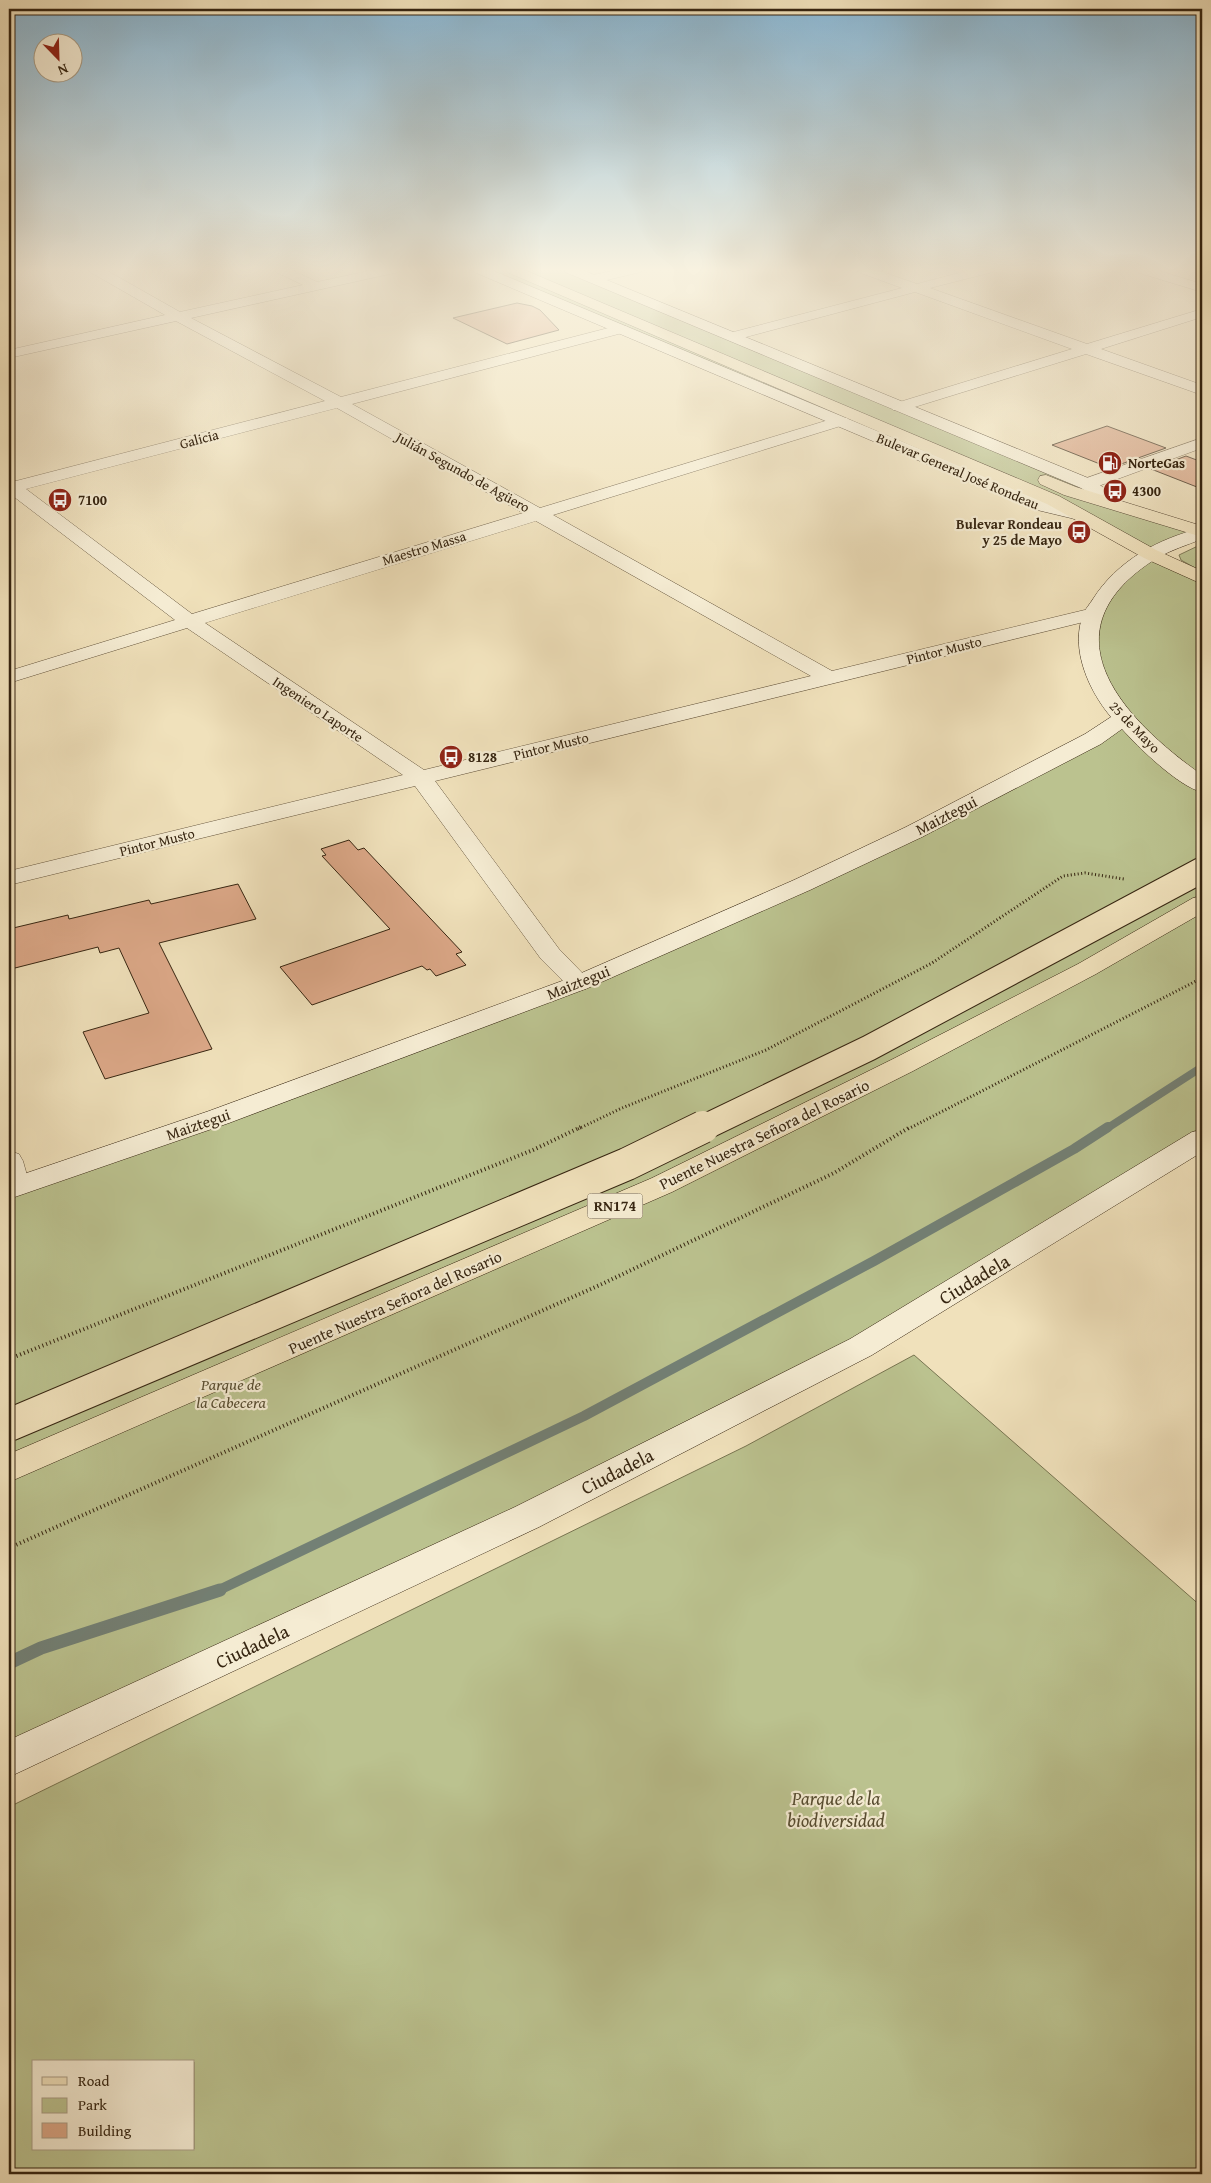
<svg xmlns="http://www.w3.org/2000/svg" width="1211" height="2183" font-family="'Gentium Book Plus',serif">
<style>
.green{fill:#bbc28f;stroke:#787450;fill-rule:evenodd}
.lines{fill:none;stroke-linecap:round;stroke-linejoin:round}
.stream-far2{stroke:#738075;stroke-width:8}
.stream-far1{stroke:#738075;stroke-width:10}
.stream{stroke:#738075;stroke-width:13}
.building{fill:#dca888;stroke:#362511}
.minor-casing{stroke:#64543c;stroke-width:1}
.secondary-casing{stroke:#362511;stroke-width:1}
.primary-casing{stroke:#362511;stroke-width:1}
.motorway-casing{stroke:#362511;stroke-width:1}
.path-far1{stroke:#362511;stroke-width:3;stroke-dasharray:1 2.5;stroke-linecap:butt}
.path{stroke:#362511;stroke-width:4;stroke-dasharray:1 3;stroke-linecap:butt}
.minor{fill:#f5ecd3;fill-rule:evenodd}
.secondary{fill:#f5ecd3;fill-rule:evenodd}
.primary{fill:#f0e1bb;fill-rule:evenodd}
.motorway{fill:#f0e1bb;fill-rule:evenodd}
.motorway-bridge-far1-casing{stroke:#362511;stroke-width:27;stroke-linecap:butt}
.motorway-bridge-casing{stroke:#362511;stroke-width:34;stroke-linecap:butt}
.motorway-bridge-far1{stroke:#f0e1bb;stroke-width:25}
.motorway-bridge{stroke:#f0e1bb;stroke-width:32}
.labels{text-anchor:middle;stroke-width:4.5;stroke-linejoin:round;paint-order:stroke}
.far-street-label{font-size:14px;fill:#362511;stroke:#f5ecd3}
.far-poi-label{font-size:14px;font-weight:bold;fill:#362511;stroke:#f5ecd3;text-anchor:start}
.shield{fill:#f5ecd3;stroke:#6f614b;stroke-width:1}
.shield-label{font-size:15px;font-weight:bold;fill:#362511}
.street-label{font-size:16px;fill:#362511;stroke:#f5ecd3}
.park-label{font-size:16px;font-style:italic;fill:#574c30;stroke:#f5ecd3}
.near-street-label{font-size:19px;fill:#362511;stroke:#f5ecd3}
.near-park-label{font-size:19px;font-style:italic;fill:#574c30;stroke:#f5ecd3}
</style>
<rect width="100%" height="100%" fill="#f0e1bb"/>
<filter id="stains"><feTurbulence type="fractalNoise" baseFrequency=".004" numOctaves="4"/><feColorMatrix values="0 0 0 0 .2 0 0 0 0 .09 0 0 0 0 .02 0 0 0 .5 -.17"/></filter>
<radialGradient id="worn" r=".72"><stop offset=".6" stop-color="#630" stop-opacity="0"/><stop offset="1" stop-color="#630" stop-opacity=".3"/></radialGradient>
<g class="green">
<path d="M479 269H570L1087 484 1118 505 1202 532 1151 554 1202 578V1139L1059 1227 527 1517 9 1759V1189L392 1052 802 885 1122 719 1108 701 1093 614 1150 555 1079 515 621 329Z"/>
<path d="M1202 544V572L1181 560 1179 555Z"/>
<path d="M914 1355 1202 1607V2174H9V1807L746 1446ZM34 2062H194V2149H34Z"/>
</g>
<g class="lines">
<path class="stream-far2" d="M1106 1129 1202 1067"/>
<path class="stream-far1" d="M217 1591 584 1416 874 1261 1074 1149 1108 1127"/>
<path class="stream" d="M9 1663 41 1648 220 1590"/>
</g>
<g class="building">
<path d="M517 303 532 306 540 310 559 330 507 344 453 318Z"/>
<path d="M1107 426 1166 448 1110 468 1052 445Z"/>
<path d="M1186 456 1202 462V489L1151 469Z"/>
<path d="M349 840 358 850 364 848 462 952 456 954 466 965 436 976 430 969 427 970 422 966 312 1005 280 967 390 929 322 856 326 855 321 849Z"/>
<path d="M238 884 256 919 159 943 212 1049 105 1079 83 1032 149 1013 119 948 100 953 98 947 15 968 9 952V929L68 915 69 919 149 900 151 904Z"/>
</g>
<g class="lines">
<g class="minor-casing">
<g id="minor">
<path d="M89 269H104L180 312 303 285 276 272 275 269H290L317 282 378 269H400L399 272 394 273 191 318 341 397 616 326H626L628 329 626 332 352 404 540 508 835 418H847L849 421 847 424 553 515 832 671 1093 608 1100 610 1103 614 1100 618 435 781 559 949 592 983 588 988 579 991 570 988 541 959 415 786 9 885V871L403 775 187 628 9 683V671L175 620 9 493V479L16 481 325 401 176 321 9 358V350L165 315 90 272ZM337 408 523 513 192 614 26 489ZM536 521 811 676 424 770 205 623Z"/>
<path d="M621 269H643L641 272 594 283 587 279 589 276Z"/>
<path d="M857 269H874L917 284 974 269H994L993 272 930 288 1087 344 1202 309V317L1101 349 1202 385V395L1086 354 905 410H893L891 407 893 404 1072 349 915 292 731 341 724 337 726 334 902 288 858 272Z"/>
<path d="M1134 269H1153L1202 284V292L1136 272Z"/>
<path d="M1202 438V448L1093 488H1081L1078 484 1081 480Z"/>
<path d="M9 1151 19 1154 23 1161 30 1186 25 1193 15 1196 9 1194Z"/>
</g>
</g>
<g class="secondary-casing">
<g id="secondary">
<path d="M472 269H489L1045 501 1085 511 1088 515 1085 519 1079 520 1033 509 474 272Z"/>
<path d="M563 269H580L1093 480 1127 505 1124 509H1112L1081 488 565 272Z"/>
<path d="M1202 528V539C1187 545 1171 550 1157 558 1040 631 1123 719 1202 775V792C1179 787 1138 747 1122 729L1101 744 922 837 810 890 588 988 229 1123 9 1199V1179L209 1111 570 978 794 880 906 827 1085 734 1111 717C1089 691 1070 649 1083 615 1085 609 1090 604 1093 599 1117 561 1159 538 1202 528Z"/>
<path d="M1202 1130V1152L872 1355 539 1527 9 1777V1740L515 1507 850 1339 1192 1132Z"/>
</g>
</g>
<g class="primary-casing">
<g id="primary">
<path d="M506 269H522L1059 496 1156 550 1202 571V584L1144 558 1047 504 507 272Z"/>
<path d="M1046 475 1076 487 1202 526V537L1064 495 1040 484 1038 480 1040 476Z"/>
</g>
</g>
<g class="motorway-casing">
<path id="motorway" d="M1202 896V913L1096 974 913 1071 672 1192 9 1482V1454L652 1178 893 1059 1078 964 1193 898Z"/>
</g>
<g class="path-far1">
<path d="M578 1129 622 1108 766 1050 932 963 1063 876 1085 873 1124 879"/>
<path d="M908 1129 1202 978"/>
</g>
<g class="path">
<path d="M9 1359 533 1150 581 1127"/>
<path d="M9 1548 602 1284 834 1173 910 1127"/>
</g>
<use href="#minor" class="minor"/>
<use href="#secondary" class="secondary"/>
<use href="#primary" class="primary"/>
<use href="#motorway" class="motorway"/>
<g class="motorway-bridge-far1-casing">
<path id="motorway-bridge-far1" d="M701 1129 869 1048 1202 870"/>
</g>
<g class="motorway-bridge-casing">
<path id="motorway-bridge" d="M9 1425 627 1164 703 1127"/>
</g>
<use href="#motorway-bridge-far1" class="motorway-bridge-far1"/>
<use href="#motorway-bridge" class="motorway-bridge"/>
</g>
<linearGradient id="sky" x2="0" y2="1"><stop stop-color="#89b7d4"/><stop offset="0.47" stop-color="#f8f2e0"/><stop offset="1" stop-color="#f8f2e0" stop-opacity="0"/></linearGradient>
<rect width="1211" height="574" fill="url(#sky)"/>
<defs>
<g id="fuel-disc" transform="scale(1.25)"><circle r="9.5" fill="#8f2418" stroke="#f5ecd3"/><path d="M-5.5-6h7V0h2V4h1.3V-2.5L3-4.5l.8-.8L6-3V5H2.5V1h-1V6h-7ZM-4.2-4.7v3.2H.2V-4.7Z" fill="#fff"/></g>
<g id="bus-disc" transform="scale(1.25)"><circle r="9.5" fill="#8f2418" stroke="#f5ecd3"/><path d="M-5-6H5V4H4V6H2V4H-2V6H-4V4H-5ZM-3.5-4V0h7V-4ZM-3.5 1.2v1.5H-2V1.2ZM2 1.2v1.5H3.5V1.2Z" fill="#fff"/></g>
</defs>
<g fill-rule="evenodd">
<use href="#fuel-disc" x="1110" y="463"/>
<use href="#bus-disc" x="1115" y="491"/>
<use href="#bus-disc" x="60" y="500"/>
<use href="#bus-disc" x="1079" y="532"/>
<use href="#bus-disc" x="451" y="757"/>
</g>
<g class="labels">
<g class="far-street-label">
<text transform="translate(199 439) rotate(-15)" y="5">Galicia</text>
<text transform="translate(958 471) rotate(23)" y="5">Bulevar General José Rondeau</text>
<text transform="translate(463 472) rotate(29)" y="5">Julián Segundo de Agüero</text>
<text transform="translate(424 548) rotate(-17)" y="5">Maestro Massa</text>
<text transform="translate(944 650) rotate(-14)" y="5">Pintor Musto</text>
<text transform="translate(318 709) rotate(34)" y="5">Ingeniero Laporte</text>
<text transform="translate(1135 727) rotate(46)" y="5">25 de Mayo</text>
<text transform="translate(551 746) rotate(-14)" y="5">Pintor Musto</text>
<text transform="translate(157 842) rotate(-14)" y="5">Pintor Musto</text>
</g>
<g class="far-poi-label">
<text x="1128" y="468">NorteGas</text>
<text x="1132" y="496">4300</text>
<text x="78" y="505">7100</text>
<text x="1062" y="529" text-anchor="end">Bulevar Rondeau<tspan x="1062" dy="16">y 25 de Mayo</tspan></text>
<text x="468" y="762">8128</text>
</g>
<rect class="shield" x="587.5" y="1193.5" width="55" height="25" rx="4"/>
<g class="shield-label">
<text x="615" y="1211">RN174</text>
</g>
<g class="street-label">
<text transform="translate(946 815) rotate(-27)" y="6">Maiztegui</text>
<text transform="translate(578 982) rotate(-22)" y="6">Maiztegui</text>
<text transform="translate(198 1124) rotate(-19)" y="6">Maiztegui</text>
<text transform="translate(764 1134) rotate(-26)" y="6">Puente Nuestra Señora del Rosario</text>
<text transform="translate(395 1302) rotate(-24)" y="6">Puente Nuestra Señora del Rosario</text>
</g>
<g class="park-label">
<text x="231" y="1390">Parque de<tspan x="231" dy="18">la Cabecera</tspan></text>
</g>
<g class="near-street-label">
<text transform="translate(974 1279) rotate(-31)" y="7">Ciudadela</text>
<text transform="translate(617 1471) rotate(-27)" y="7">Ciudadela</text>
<text transform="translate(252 1646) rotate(-25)" y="7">Ciudadela</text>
</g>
<g class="near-park-label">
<text x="836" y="1805">Parque de la<tspan x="836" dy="22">biodiversidad</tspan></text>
</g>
</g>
<rect width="1211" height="2183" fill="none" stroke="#f0e1bb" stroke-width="30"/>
<rect x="10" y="10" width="1191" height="2163" fill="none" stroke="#362511" stroke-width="2.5"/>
<rect x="15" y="15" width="1181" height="2153" fill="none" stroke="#362511"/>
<rect x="32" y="2060" width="162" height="90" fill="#f5ecd3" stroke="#a99c85"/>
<rect x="42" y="2077" width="25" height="8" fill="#f0e1bb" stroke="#a99c85"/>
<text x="78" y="2086" font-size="15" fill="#362511">Road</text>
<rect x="42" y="2098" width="25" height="15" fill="#bbc28f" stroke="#a99c85"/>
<text x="78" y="2110" font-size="15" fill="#362511">Park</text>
<rect x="42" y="2123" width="25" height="15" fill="#dca888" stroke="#a99c85"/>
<text x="78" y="2136" font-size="15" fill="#362511">Building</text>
<g transform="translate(58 58) rotate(157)"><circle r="24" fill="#f5ecd3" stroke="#a99c85"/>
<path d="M0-4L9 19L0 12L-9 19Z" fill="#8f2418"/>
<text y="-8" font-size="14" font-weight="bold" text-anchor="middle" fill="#362511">N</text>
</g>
<rect width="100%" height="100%" filter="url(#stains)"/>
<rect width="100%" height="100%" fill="url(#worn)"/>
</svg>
